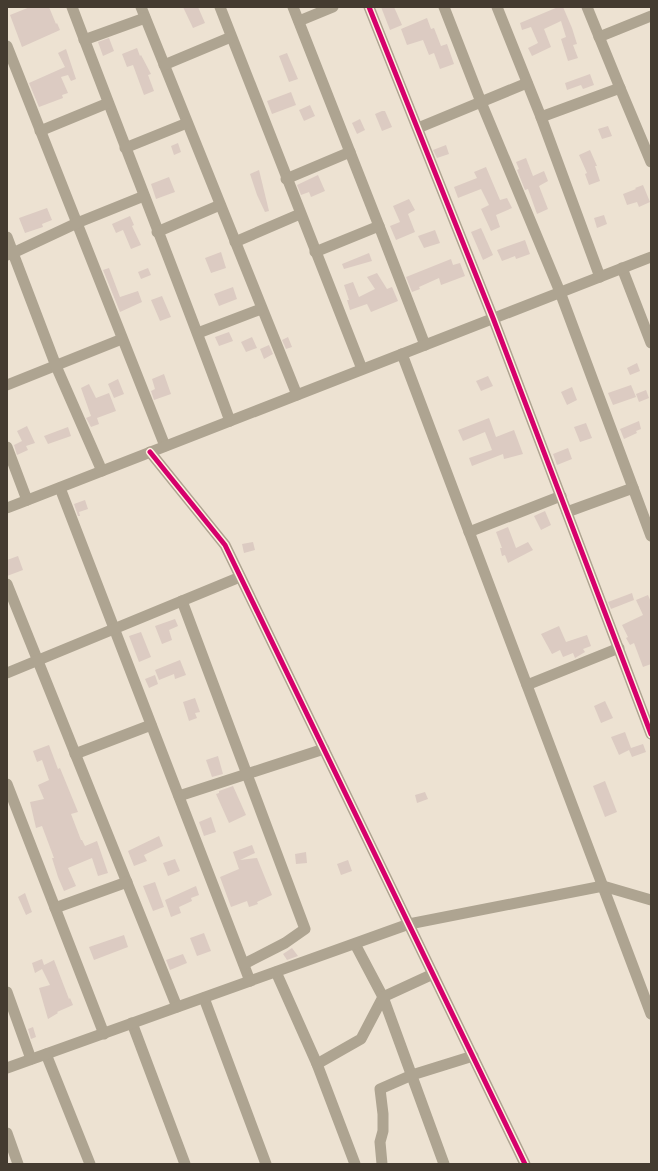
<svg xmlns="http://www.w3.org/2000/svg" width="658" height="1171" font-family="'Archivo Narrow',sans-serif">
<style>
.building{fill:#dccbc2}
.lines{fill:none;stroke-linecap:round;stroke-linejoin:round}
.minor{stroke:#aea491;stroke-width:11}
.cycleway-casing{stroke:#fff1e1;stroke-width:8}
.cycleway{stroke:#d6006c;stroke-width:5}
</style>
<rect width="100%" height="100%" fill="#ede2d2"/>
<g class="building">
<path d="M30 7H49L56 24 57 23 60 30 22 47 10 15Z"/>
<path d="M183 7H198L205 23 193 28Z"/>
<path d="M381 7H394L402 25 390 30Z"/>
<path d="M558 7H563L572 28 577 44 573 45 578 58 568 61 561 39 566 37 561 21 544 29 551 47 532 56 528 48 538 43 531 27 522 30 520 23Z"/>
<path d="M427 18 431 29 434 28 441 46 447 44 454 64 440 69 434 53 429 55 423 40 407 45 401 29Z"/>
<path d="M109 38 114 51 103 56 98 42Z"/>
<path d="M137 48 140 56 141 55 151 74 148 75 154 91 144 95 133 65 127 67 122 54Z"/>
<path d="M66 49 76 79 71 81 68 75 61 77 68 93 62 95 63 98 39 107 29 83 65 67 58 53Z"/>
<path d="M287 53 298 79 289 82 279 56Z"/>
<path d="M590 74 594 85 583 89 581 85 567 90 565 83Z"/>
<path d="M291 92 296 105 272 114 267 101Z"/>
<path d="M310 105 315 116 304 121 299 110Z"/>
<path d="M382 111H385L392 127 382 131 375 114Z"/>
<path d="M360 119 365 130 357 134 352 123Z"/>
<path d="M608 126 612 136 602 139 598 129Z"/>
<path d="M178 143 181 152 174 155 171 146Z"/>
<path d="M446 145 449 154 437 158 433 150Z"/>
<path d="M590 150 597 166H595L600 181 589 185 585 174 587 173 579 155Z"/>
<path d="M526 158 533 176 544 171 548 181 539 186 548 209 537 214 528 189 525 190 517 170 519 169 516 162Z"/>
<path d="M486 167 500 200 507 198 512 208 496 215 500 227 491 231 481 209 489 205 481 189 458 198 454 187 477 178 474 172Z"/>
<path d="M259 170 269 211 265 212 257 195 250 174Z"/>
<path d="M318 175 325 191 311 197 309 192 301 195 297 185Z"/>
<path d="M169 177 175 192 156 199 151 184Z"/>
<path d="M643 185 650 202 639 207 637 202 627 205 623 194 636 189 635 188Z"/>
<path d="M409 199 415 210 408 214 415 232 396 240 390 226 400 222 393 206Z"/>
<path d="M47 208 52 220 42 224 43 227 25 233 19 218Z"/>
<path d="M604 215 607 224 597 228 594 218Z"/>
<path d="M130 216 134 225 132 226 141 245 131 249 123 230 116 233 112 224Z"/>
<path d="M481 228 493 255 483 260 471 232Z"/>
<path d="M435 230 440 243 424 248 418 236Z"/>
<path d="M525 240 530 254 516 259 515 256 502 261 497 250Z"/>
<path d="M221 252 226 268 211 273 205 258Z"/>
<path d="M369 253 372 261 344 269 342 264Z"/>
<path d="M451 259 453 265 460 263 465 276 441 285 439 278 419 287 420 289 412 292 406 277Z"/>
<path d="M109 268 120 297 138 291 142 302 120 312 103 270Z"/>
<path d="M148 268 151 275 141 279 138 272Z"/>
<path d="M377 273 387 289 392 287 398 301 371 312 367 304 350 310 347 300H349L344 285 353 282 359 297 375 289 367 277Z"/>
<path d="M233 287 237 299 219 306 214 294Z"/>
<path d="M162 296 171 317 160 321 151 300Z"/>
<path d="M229 332 233 341 219 346 215 337Z"/>
<path d="M252 337 257 348 246 352 241 342Z"/>
<path d="M288 337 292 347 286 349 282 340Z"/>
<path d="M269 345 273 354 264 359 260 349Z"/>
<path d="M637 363 640 371 630 375 627 368Z"/>
<path d="M164 374 171 394 154 400 151 391 155 389 152 379Z"/>
<path d="M488 376 493 386 481 391 476 381Z"/>
<path d="M118 379 124 394 114 398 108 384Z"/>
<path d="M89 384 96 398 109 393 116 411 97 418 99 424 91 427 86 418 91 416 81 388Z"/>
<path d="M631 385 636 397 613 405 608 393Z"/>
<path d="M572 387 577 400 567 405 561 392Z"/>
<path d="M646 390 649 398 639 402 636 394Z"/>
<path d="M489 418 496 437 514 430 523 454 504 459 503 454 472 466 469 458 492 450 485 432 463 441 458 430Z"/>
<path d="M639 421 641 429 636 431 637 433 624 439 620 429Z"/>
<path d="M586 423 592 438 580 442 574 427Z"/>
<path d="M27 426 35 443 26 446 28 450 17 455 14 445 22 441 17 431Z"/>
<path d="M68 427 71 436 48 444 44 436Z"/>
<path d="M568 448 572 459 557 465 553 454Z"/>
<path d="M85 500 88 509 79 512 80 516H78L74 504Z"/>
<path d="M545 511 551 525 541 530 534 516Z"/>
<path d="M508 527 516 548 528 542 533 550 508 563 505 555 502 556 500 548H502L496 532Z"/>
<path d="M253 542 255 550 244 553 242 544Z"/>
<path d="M18 556 23 570 7 576V560Z"/>
<path d="M632 593 634 600 611 609 608 602Z"/>
<path d="M648 595 651 602V664L643 667 634 643 630 645 626 638 628 637 622 625 643 615 636 600Z"/>
<path d="M175 619 178 626 169 630 172 640 162 644 155 626Z"/>
<path d="M559 626 566 642 587 635 591 646 583 649 585 652 575 658 573 653 563 657 560 650 552 654 541 634Z"/>
<path d="M141 632 151 657 139 662 129 636Z"/>
<path d="M180 660 186 675 175 679 174 674 159 680 155 670Z"/>
<path d="M155 675 158 684 149 688 145 679Z"/>
<path d="M195 698 200 712 195 713 197 718 189 721 183 702Z"/>
<path d="M605 701 613 718 601 723 594 706Z"/>
<path d="M625 732 631 748 643 744 646 752 632 757 629 750 619 755 611 737Z"/>
<path d="M49 745 58 769 60 768 78 812 71 814 81 840H82L85 846 97 841 108 873 98 876 92 858 68 868 76 886 64 891 58 877 52 858H54L42 826 36 828 30 802 44 799 38 785 49 780 42 760 37 762 33 751Z"/>
<path d="M218 756 223 774 212 777 206 760Z"/>
<path d="M605 781 617 812 605 817 593 786Z"/>
<path d="M233 786 246 815 229 823 216 794 219 793V791Z"/>
<path d="M425 792 428 799 417 803 415 795Z"/>
<path d="M211 817 216 832 204 836 199 822Z"/>
<path d="M159 836 163 846 144 855 147 861 134 866 128 851Z"/>
<path d="M252 845 255 853 240 860 257 858 272 895 257 902 258 904 249 907 247 901 231 907 220 877 239 869 233 852Z"/>
<path d="M306 852 307 863 296 864 295 854Z"/>
<path d="M175 859 180 871 168 876 163 863Z"/>
<path d="M348 860 352 871 341 875 337 864Z"/>
<path d="M155 882 164 907 153 911 143 886Z"/>
<path d="M196 886 199 895 191 898 192 901 179 907 181 913 171 917 165 900Z"/>
<path d="M25 893 32 912 26 915 18 897Z"/>
<path d="M204 933 211 951 197 956 190 938Z"/>
<path d="M124 935 128 947 94 960 89 947Z"/>
<path d="M292 948 298 956 287 960 283 954Z"/>
<path d="M183 954 187 963 170 970 166 960Z"/>
<path d="M42 959 44 965 54 960 69 999 70 998 73 1005 57 1012 58 1013 48 1019 39 988 50 985 42 969 35 973 32 963Z"/>
<path d="M33 1027 36 1037 31 1039 28 1029Z"/>
</g>
<g class="lines">
<g class="minor">
<path d="M72 7C124 145 179 282 230 421"/>
<path d="M141 7 297 395"/>
<path d="M220 7 362 369"/>
<path d="M293 7 379 226 425 345"/>
<path d="M369 7 493 318 651 734"/>
<path d="M444 7 481 102 560 292 651 536"/>
<path d="M497 7 541 117 600 277"/>
<path d="M587 7 620 88 651 162"/>
<path d="M299 21 333 7"/>
<path d="M599 37 651 16"/>
<path d="M84 40 145 18"/>
<path d="M7 46 165 446"/>
<path d="M164 65 231 37"/>
<path d="M541 117 620 88"/>
<path d="M418 128 527 83"/>
<path d="M40 131 108 103"/>
<path d="M125 148 187 123"/>
<path d="M286 179 350 152"/>
<path d="M157 232 220 205"/>
<path d="M7 237 13 253 7 255"/>
<path d="M235 242 300 214"/>
<path d="M315 252 379 226"/>
<path d="M622 268 651 343"/>
<path d="M198 333 261 309"/>
<path d="M402 354 651 1014"/>
<path d="M7 385 122 339"/>
<path d="M7 447 27 500"/>
<path d="M150 452 225 545 525 1164"/>
<path d="M102 471 56 366 13 253 77 223 144 196"/>
<path d="M60 488 250 981"/>
<path d="M7 508 651 257"/>
<path d="M567 512 633 488"/>
<path d="M469 532 561 496"/>
<path d="M7 584 177 1007"/>
<path d="M182 601 305 929 285 943 244 964"/>
<path d="M7 673 240 577"/>
<path d="M527 685 619 648"/>
<path d="M75 754 151 725"/>
<path d="M7 784 104 1034"/>
<path d="M179 796 324 749"/>
<path d="M55 908 127 882"/>
<path d="M355 944 383 997 444 1164"/>
<path d="M276 972 317 1064 355 1164"/>
<path d="M7 992 31 1059"/>
<path d="M204 998 266 1164"/>
<path d="M132 1023 185 1164"/>
<path d="M46 1054 90 1164"/>
<path d="M317 1064 361 1039 383 997 433 974"/>
<path d="M7 1068 409 924 603 886 651 900"/>
<path d="M7 1133 18 1164"/>
<path d="M382 1164 380 1142 383 1131V1114L380 1089 412 1075 473 1056"/>
</g>
<g class="cycleway-casing">
<g id="cycleway">
<path d="M369 7 493 318 651 734"/>
<path d="M150 452 225 545 525 1164"/>
</g>
</g>
<use href="#cycleway" class="cycleway"/>
</g>
<rect width="658" height="1171" fill="none" stroke="#443b30" stroke-width="16"/>
</svg>
